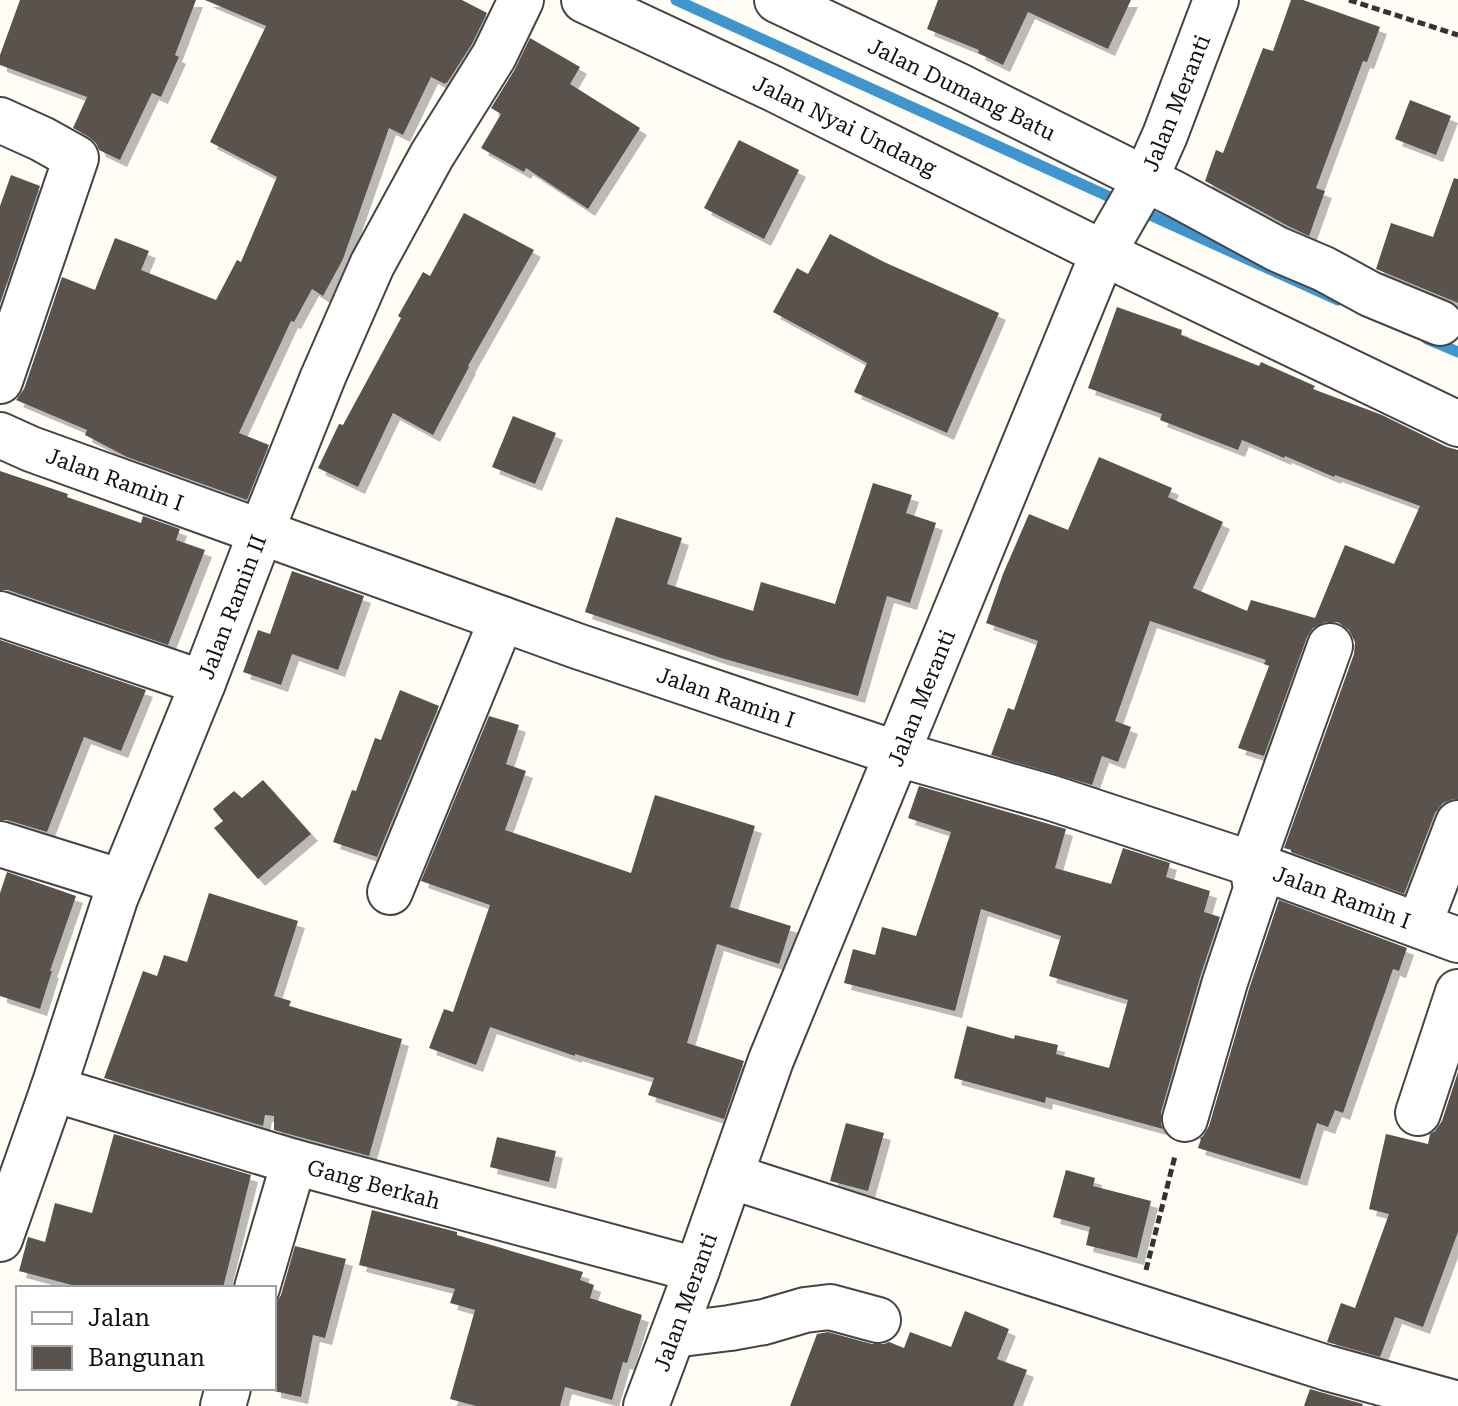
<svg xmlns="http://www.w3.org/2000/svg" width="1458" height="1406" font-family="'Roboto Serif',serif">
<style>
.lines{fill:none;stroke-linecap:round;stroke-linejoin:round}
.stream{stroke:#3f96cf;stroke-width:11}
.building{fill:#5a524d;filter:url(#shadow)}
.minor-casing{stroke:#444;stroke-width:48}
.path{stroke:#333;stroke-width:5;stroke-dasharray:8 4;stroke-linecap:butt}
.minor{stroke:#fff;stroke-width:44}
.labels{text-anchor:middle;stroke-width:8;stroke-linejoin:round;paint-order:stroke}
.street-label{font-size:22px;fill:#111;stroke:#fff}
</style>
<defs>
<filter id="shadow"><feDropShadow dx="7" dy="7" stdDeviation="0" flood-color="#0004"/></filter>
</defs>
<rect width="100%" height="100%" fill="#fffdf5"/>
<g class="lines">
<g class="stream">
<path d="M676 0 1123 203"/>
<path d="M1139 210 1338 300"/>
<path d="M1427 339 1458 352"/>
</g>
</g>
<g class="building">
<path d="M20 0H196L175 55 179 57 161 97 152 93 120 160 99 150 96 143 89 137 73 128 87 97 0 65V55Z"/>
<path d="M205 0H462L487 13 472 44 447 83 446 82 445 84 431 77 403 135 389 128 343 259 323 296 312 289 294 322 291 321 239 433 269 445 247 500 127 457 85 435 87 430 16 400 24 389 62 277 95 290 115 238 149 251 141 270 216 300 237 260 241 262 277 177 210 142 266 26Z"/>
<path d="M938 0H1131L1108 49 1028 12 1003 65 978 53 979 50 927 29Z"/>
<path d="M1291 0H1303L1380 27 1367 62 1363 61 1316 188 1325 191 1309 236 1288 226 1205 181 1216 150 1223 153 1263 48 1273 51Z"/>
<path d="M530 38 580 67 570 84 640 128 588 209 526 168 524 172 481 148 501 114 491 108 515 69Z"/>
<path d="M1410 100 1451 116 1436 155 1395 139Z"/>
<path d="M739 140 799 170 764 239 704 208Z"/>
<path d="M11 175 40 186 0 304V206Z"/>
<path d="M1454 178 1458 179V303L1376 269 1391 223 1433 237Z"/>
<path d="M464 213 534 250 468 366 469 367 433 435 393 413 358 487 318 468 339 424 343 425 401 318 398 316 423 272 430 276Z"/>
<path d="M830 234 884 262 999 313 947 433 854 392 867 363 773 312 797 268 808 274Z"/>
<path d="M1117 307 1182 330 1181 335 1259 366 1261 362 1315 386 1313 389 1382 415 1447 447 1458 450V799H1453L1443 803 1435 813 1404 894 1291 852V850L1284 848 1354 654 1355 642 1349 630 1338 622H1325L1313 628 1307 637 1264 756 1238 748 1269 666 1264 664 1266 660 1150 621 1115 721 1131 727 1118 762 1102 756 1092 785 991 755 1008 708 1014 710 1038 641 986 623 1003 574 1029 514 1068 530 1099 457 1172 488 1168 497 1223 522 1193 588 1247 611 1251 600 1315 618 1345 545 1394 564 1420 506 1335 475 1334 477 1285 456 1284 458 1242 440 1238 450 1160 420 1162 414 1088 388Z"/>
<path d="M513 416 556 433 535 484 492 467Z"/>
<path d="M0 471 68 494 67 497 141 523 143 516 180 529 176 540 205 550 168 645 8 590H0Z"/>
<path d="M873 483 912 495 906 513 936 523 910 603 887 596 858 696 721 658 585 612 616 517 682 538 667 584 753 611 761 582 835 604Z"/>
<path d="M292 571 364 596 338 670 292 654 281 685 243 672 258 630 270 634Z"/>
<path d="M0 640 146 690 121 751 84 737 47 832 7 820H0Z"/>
<path d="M400 690 439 706 377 857 333 842 352 790 356 791 375 738 381 740Z"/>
<path d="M489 716 519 725 506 764 526 771 505 830 631 873 655 795 755 826 730 907 791 926 779 964 717 944 687 1043 744 1061 724 1119 648 1095 654 1078 575 1054V1056L490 1027 476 1065 429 1048 444 1009 453 1012 490 905 421 881Z"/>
<path d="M263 780 311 834 258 879 214 828 223 821 213 809 234 791 242 798Z"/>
<path d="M919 786 1066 829 1055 868 1111 884 1123 848 1170 863 1166 877 1210 891 1204 912 1220 917 1201 974 1161 1112V1124L1163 1129 1046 1097 1045 1103 954 1078 967 1026 1014 1039 1015 1035 1058 1045 1056 1054 1109 1068 1128 1000 1049 976 1061 936 981 909 955 1011 844 983 853 949 875 955 882 927 916 936 951 832 908 818Z"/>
<path d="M7 872 76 896 50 971H52L40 1009 0 996V893Z"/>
<path d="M209 893 298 921 274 996 291 1001 289 1006 402 1039 369 1156 274 1130V1116L265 1115 263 1126 104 1078 143 971 157 976 164 955 187 962Z"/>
<path d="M1279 900 1407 948 1399 971 1393 969 1343 1113 1335 1110 1328 1127 1317 1123 1300 1179 1198 1148 1201 1139H1199L1203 1136 1209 1126 1249 989Z"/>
<path d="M1458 1072V1232L1423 1327 1395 1317 1380 1357 1327 1342 1341 1303 1355 1308 1389 1214 1369 1209 1386 1134 1428 1144 1430 1134 1435 1131 1442 1121Z"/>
<path d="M846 1123 884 1133 868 1191 830 1181Z"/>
<path d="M114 1134 251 1175 223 1288H83L19 1271 28 1237 45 1242 55 1203 92 1213Z"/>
<path d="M497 1137 556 1151 549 1182 490 1167Z"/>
<path d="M1066 1170 1095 1178 1093 1186 1151 1201 1137 1258 1086 1245 1090 1227 1053 1217Z"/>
<path d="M372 1210 457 1232V1235L583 1272 580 1280 594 1285 590 1298 642 1315 627 1363 623 1362 612 1400 565 1387 560 1406H476L450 1399 475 1310 450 1303 455 1289 359 1265Z"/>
<path d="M295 1246 346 1259 325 1338 313 1335 301 1397 274 1391V1306L281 1295Z"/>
<path d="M965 1311 1009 1329 997 1359 1027 1370 1013 1406H790L817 1334 828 1332 872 1344H884L889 1342 904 1348 910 1332 951 1347Z"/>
<path d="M1310 1389 1320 1392 1363 1404 1362 1406H1304Z"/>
</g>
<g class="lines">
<g class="minor-casing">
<g id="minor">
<path d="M584 0 772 88 1103 253 1458 424"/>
<path d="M777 0 959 86 1177 195 1277 249 1324 269 1370 294 1440 323"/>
<path d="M0 120 42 139 76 158 0 381"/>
<path d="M0 435 31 449 577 646 898 754 1052 798 1252 864 1458 940"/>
<path d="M0 614 203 683"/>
<path d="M0 844 122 882"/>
<path d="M390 892 502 619"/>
<path d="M1419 925 1458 823"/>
<path d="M53 1089 294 1162 697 1270"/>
<path d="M1418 1113 1458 992"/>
<path d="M1185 1119 1225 982 1256 889 1252 864 1330 646"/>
<path d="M730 1176 1327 1368 1458 1404"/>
<path d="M0 1239 53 1089 115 899 203 683 261 532 323 377 372 265 432 155 494 56 521 0"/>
<path d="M257 1288 294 1162"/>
<path d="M673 1335 730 1328 764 1322 805 1310 830 1307 878 1320"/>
<path d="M223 1406 228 1388"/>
<path d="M646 1406 697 1270 771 1060 1103 253 1145 180 1165 135 1216 0"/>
</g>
</g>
<g class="path">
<path d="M1349 0 1458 35"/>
<path d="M1146 1270 1175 1156"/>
</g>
<use href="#minor" class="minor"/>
</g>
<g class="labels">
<g class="street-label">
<text transform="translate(962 89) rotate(26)" y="8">Jalan Dumang Batu</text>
<text transform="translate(1176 103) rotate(-68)" y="8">Jalan Meranti</text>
<text transform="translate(845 125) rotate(26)" y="8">Jalan Nyai Undang</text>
<text transform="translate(115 479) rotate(20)" y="8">Jalan Ramin I</text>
<text transform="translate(232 607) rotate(-69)" y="8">Jalan Ramin II</text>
<text transform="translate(726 697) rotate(19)" y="8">Jalan Ramin I</text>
<text transform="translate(921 698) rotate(-68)" y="8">Jalan Meranti</text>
<text transform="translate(1342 897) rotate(20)" y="8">Jalan Ramin I</text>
<text transform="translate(374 1184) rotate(15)" y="8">Gang Berkah</text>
<text transform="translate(685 1302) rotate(-70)" y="8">Jalan Meranti</text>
</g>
</g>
<rect x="16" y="1286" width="260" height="104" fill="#ffffff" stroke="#a0a0a0" stroke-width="2"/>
<rect x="32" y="1312" width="40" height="12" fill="#ffffff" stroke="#a0a0a0" stroke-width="2"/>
<text x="88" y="1326" font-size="24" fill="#111111">Jalan</text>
<rect x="32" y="1346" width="40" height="24" fill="#5a524d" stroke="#a0a0a0" stroke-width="2"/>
<text x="88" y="1366" font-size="24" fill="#111111">Bangunan</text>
</svg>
